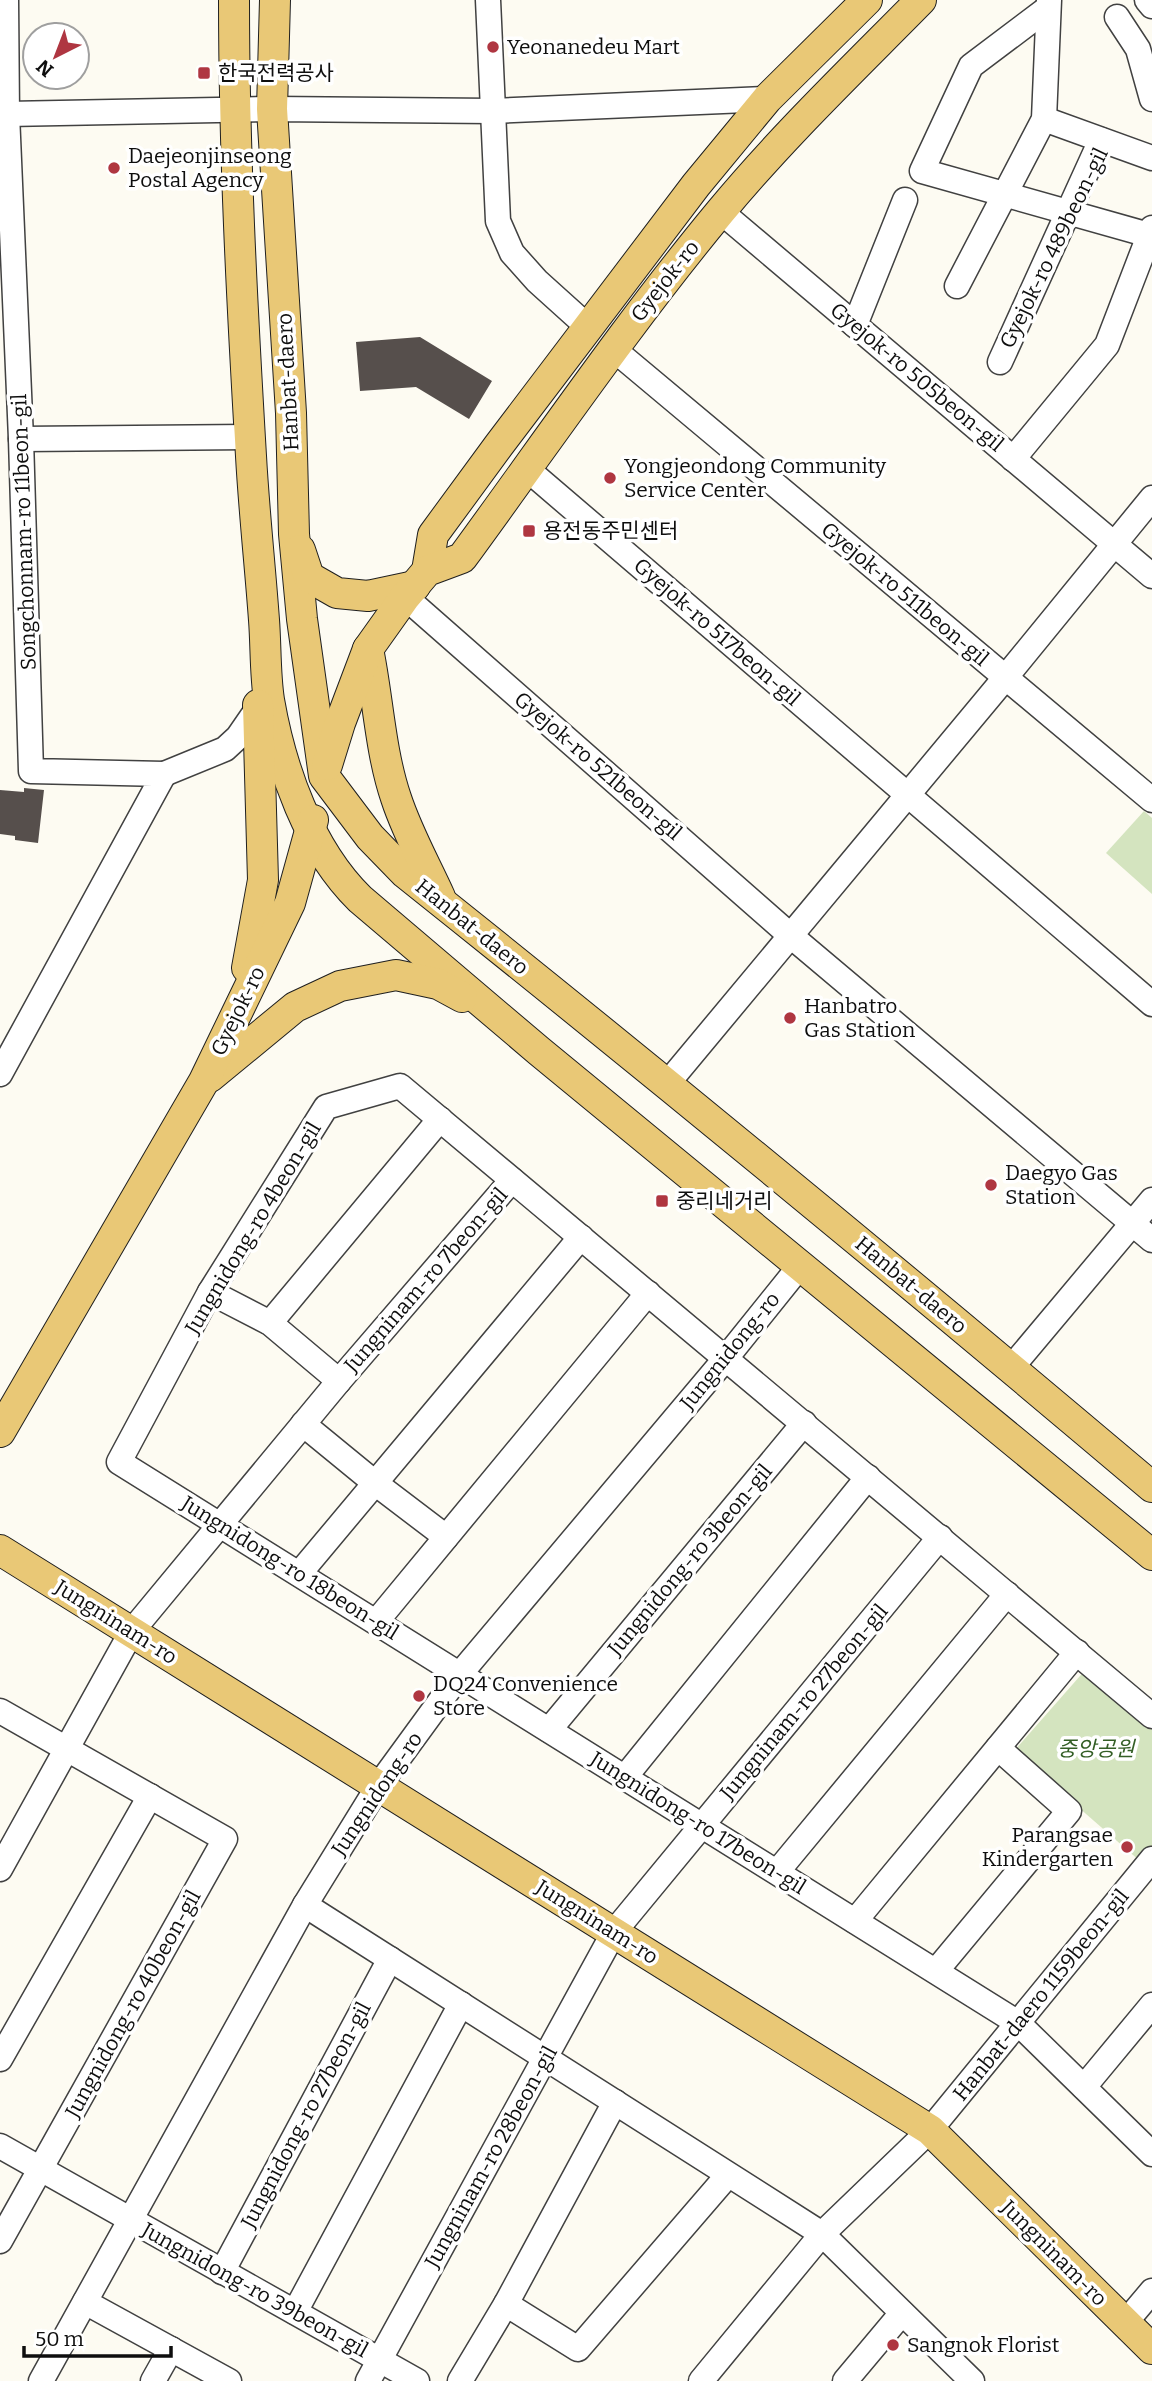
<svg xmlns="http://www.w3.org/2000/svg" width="1152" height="2381" font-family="Bitter,'Noto Sans KR',serif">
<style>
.green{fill:#d4e4bf}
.building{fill:#564f4c}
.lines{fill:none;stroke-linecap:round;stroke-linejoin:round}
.minor-casing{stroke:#414141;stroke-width:27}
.major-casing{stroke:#1f1f1f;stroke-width:32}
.minor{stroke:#fff;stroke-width:24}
.major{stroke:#e9c876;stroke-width:30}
.poi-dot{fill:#af3641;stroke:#fff;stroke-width:2.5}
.labels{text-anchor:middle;stroke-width:7;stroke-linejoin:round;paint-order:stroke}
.poi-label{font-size:21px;fill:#0e0e0e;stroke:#fff;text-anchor:start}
.street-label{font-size:21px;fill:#0e0e0e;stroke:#fff}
.park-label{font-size:21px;font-style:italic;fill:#345f26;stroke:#fff}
</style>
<rect width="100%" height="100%" fill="#fdfbf2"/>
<g class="green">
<path d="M1144 811 1152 818V894L1106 853Z"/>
<path d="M1087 1668 1152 1726V1850L1141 1862 1014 1751Z"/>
</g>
<g class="building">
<path d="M420 337 492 381 469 419 416 387 360 391 356 342Z"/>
<path d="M24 788 44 790 38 843 15 840V836L0 834V790L24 792Z"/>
</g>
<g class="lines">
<g class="minor-casing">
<g id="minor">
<path d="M488 0 498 221 512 253 537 281 588 327"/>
<path d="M1147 0 1152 6"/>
<path d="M1048 8 971 66 922 171 1149 235"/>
<path d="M1117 17 1138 49 1152 99"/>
<path d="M7 114 272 109 493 111 767 99"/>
<path d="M1044 119 1152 158"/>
<path d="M720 211 1152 576"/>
<path d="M957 286 1044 119 1049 0"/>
<path d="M855 325 905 200"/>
<path d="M612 348 1152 800"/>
<path d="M1000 362 1101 140"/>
<path d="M21 439 249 437"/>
<path d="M1013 459 1107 345 1152 228"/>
<path d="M527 469 1152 1004"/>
<path d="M405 597 791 936 1152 1240"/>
<path d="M164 774 225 749 238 737 258 708"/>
<path d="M0 1074 164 774 31 771 21 439 7 114 6 0"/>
<path d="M667 1084 1005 678 1152 498"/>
<path d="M210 1292 270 1323 339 1381"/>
<path d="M270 1323 440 1119"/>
<path d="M1011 1368 1152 1200"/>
<path d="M303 1424 375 1483 446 1537"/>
<path d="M299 1574 581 1237"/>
<path d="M376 1622 648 1293"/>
<path d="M0 1711 225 1839 0 2241"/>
<path d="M1152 1716 400 1086 326 1107 210 1292 119 1462 1018 2023 1152 2154"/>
<path d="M549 1730 804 1423"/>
<path d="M625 1777 868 1477"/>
<path d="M0 1869 132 1631 339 1381 512 1180"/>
<path d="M777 1872 1007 1594"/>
<path d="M305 1905 822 2234 972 2381"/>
<path d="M855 1921 1077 1652"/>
<path d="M936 1971 1069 1811 998 1748"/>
<path d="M0 2059 150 1796"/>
<path d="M1084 2087 1152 2005"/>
<path d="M0 2146 417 2381"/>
<path d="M222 2272 390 1959"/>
<path d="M85 2302 229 2381"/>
<path d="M506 2304 578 2349 728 2175"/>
<path d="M295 2312 461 2004"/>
<path d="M1125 2323 1152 2291"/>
<path d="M41 2381 305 1905 379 1785 460 1674 726 1358 800 1266"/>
<path d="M153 2381 171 2349"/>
<path d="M368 2381 614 1932 940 1537"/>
<path d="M460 2381 506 2304 615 2102"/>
<path d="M701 2381 822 2234 930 2130 1152 1859"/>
<path d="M845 2381 902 2313"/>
</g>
</g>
<g class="major-casing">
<g id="major">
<path d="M234 0C234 152 242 304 251 456 254 511 260 565 264 620 266 646 265 674 269 700 281 769 309 849 360 899L539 1051 1152 1555"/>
<path d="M275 0 272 109 291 413 294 534 302 619 324 776 370 837 405 873C657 1074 906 1279 1152 1487"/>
<path d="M300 550 309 577 337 593 368 596 415 586"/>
<path d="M427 571 433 535 499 445 696 185 767 99 867 0"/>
<path d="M368 649C378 697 380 751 396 798 407 832 425 864 440 897"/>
<path d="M327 765 340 723 368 649 405 597 427 571 462 558C547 442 628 323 720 212 782 137 853 69 921 0"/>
<path d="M247 968 263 880 258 705"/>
<path d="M210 1077 295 1007 340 986 396 975 438 984 462 997"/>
<path d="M0 1432 204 1081 290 903 313 820"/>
<path d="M0 1550 930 2130 1152 2349"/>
</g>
</g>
<use href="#minor" class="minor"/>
<use href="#major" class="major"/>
</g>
<g class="poi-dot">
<circle cx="493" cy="47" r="7"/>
<rect x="197" y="66" width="14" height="14" rx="3.5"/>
<circle cx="114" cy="168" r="7"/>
<circle cx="610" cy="478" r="7"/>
<rect x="522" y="524" width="14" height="14" rx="3.5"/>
<circle cx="790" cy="1018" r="7"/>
<circle cx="991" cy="1185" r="7"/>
<rect x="655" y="1194" width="14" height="14" rx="3.5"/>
<circle cx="419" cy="1696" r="7"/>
<circle cx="1127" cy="1847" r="7"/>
<circle cx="893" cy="2345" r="7"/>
</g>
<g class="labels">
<g class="poi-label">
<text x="507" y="54">Yeonanedeu Mart</text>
<text x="218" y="80">한국전력공사</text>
<text x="128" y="163">Daejeonjinseong<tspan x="128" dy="24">Postal Agency</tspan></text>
<text x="624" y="473">Yongjeondong Community<tspan x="624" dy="24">Service Center</tspan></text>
<text x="543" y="538">용전동주민센터</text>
<text x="804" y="1013">Hanbatro<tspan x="804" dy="24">Gas Station</tspan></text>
<text x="1005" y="1180">Daegyo Gas<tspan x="1005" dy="24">Station</tspan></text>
<text x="676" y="1208">중리네거리</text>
<text x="433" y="1691">DQ24 Convenience<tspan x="433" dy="24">Store</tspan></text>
<text x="1113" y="1842" text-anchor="end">Parangsae<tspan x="1113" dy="24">Kindergarten</tspan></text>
<text x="907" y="2352">Sangnok Florist</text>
</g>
<g class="street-label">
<text transform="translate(1054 248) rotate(-64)" y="7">Gyejok-ro 489beon-gil</text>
<text transform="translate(665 281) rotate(-52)" y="7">Gyejok-ro</text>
<text transform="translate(917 377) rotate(40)" y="7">Gyejok-ro 505beon-gil</text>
<text transform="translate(288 382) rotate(-93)" y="7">Hanbat-daero</text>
<text transform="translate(24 532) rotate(-92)" y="7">Songchonnam-ro 11beon-gil</text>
<text transform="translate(905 594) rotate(40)" y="7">Gyejok-ro 511beon-gil</text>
<text transform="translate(717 632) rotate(41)" y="7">Gyejok-ro 517beon-gil</text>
<text transform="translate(598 766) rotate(41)" y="7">Gyejok-ro 521beon-gil</text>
<text transform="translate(472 927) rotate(39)" y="7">Hanbat-daero</text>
<text transform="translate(238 1011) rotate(-64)" y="7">Gyejok-ro</text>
<text transform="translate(253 1228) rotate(-59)" y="7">Jungnidong-ro 4beon-gil</text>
<text transform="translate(426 1280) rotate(-49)" y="7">Jungninam-ro 7beon-gil</text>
<text transform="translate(911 1285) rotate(40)" y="7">Hanbat-daero</text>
<text transform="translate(730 1351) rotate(-51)" y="7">Jungnidong-ro</text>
<text transform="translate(690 1560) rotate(-50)" y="7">Jungnidong-ro 3beon-gil</text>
<text transform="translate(290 1568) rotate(32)" y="7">Jungnidong-ro 18beon-gil</text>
<text transform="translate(116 1622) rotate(32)" y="7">Jungninam-ro</text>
<text transform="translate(804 1702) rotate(-50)" y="7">Jungninam-ro 27beon-gil</text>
<text transform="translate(377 1794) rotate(-56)" y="7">Jungnidong-ro</text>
<text transform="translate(698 1823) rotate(32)" y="7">Jungnidong-ro 17beon-gil</text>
<text transform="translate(597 1922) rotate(32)" y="7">Jungninam-ro</text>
<text transform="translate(1041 1995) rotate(-51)" y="7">Hanbat-daero 1159beon-gil</text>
<text transform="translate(133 2004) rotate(-61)" y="7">Jungnidong-ro 40beon-gil</text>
<text transform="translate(306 2115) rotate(-62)" y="7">Jungnidong-ro 27beon-gil</text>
<text transform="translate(491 2157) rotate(-61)" y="7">Jungninam-ro 28beon-gil</text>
<text transform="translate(1054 2253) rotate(45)" y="7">Jungninam-ro</text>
<text transform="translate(255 2290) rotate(29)" y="7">Jungnidong-ro 39beon-gil</text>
</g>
<g class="park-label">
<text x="1096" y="1756">중앙공원</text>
</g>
</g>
<g transform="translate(56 56) rotate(222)"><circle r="33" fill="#ffffff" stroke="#9f9f9f" stroke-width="2"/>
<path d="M0-5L12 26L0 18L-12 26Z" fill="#af3641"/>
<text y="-10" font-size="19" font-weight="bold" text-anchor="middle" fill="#0e0e0e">N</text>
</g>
<path d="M24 2346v10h147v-10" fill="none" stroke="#0e0e0e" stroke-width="3.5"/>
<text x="35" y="2346" font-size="21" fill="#0e0e0e" stroke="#ffffff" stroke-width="5" paint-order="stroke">50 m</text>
</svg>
